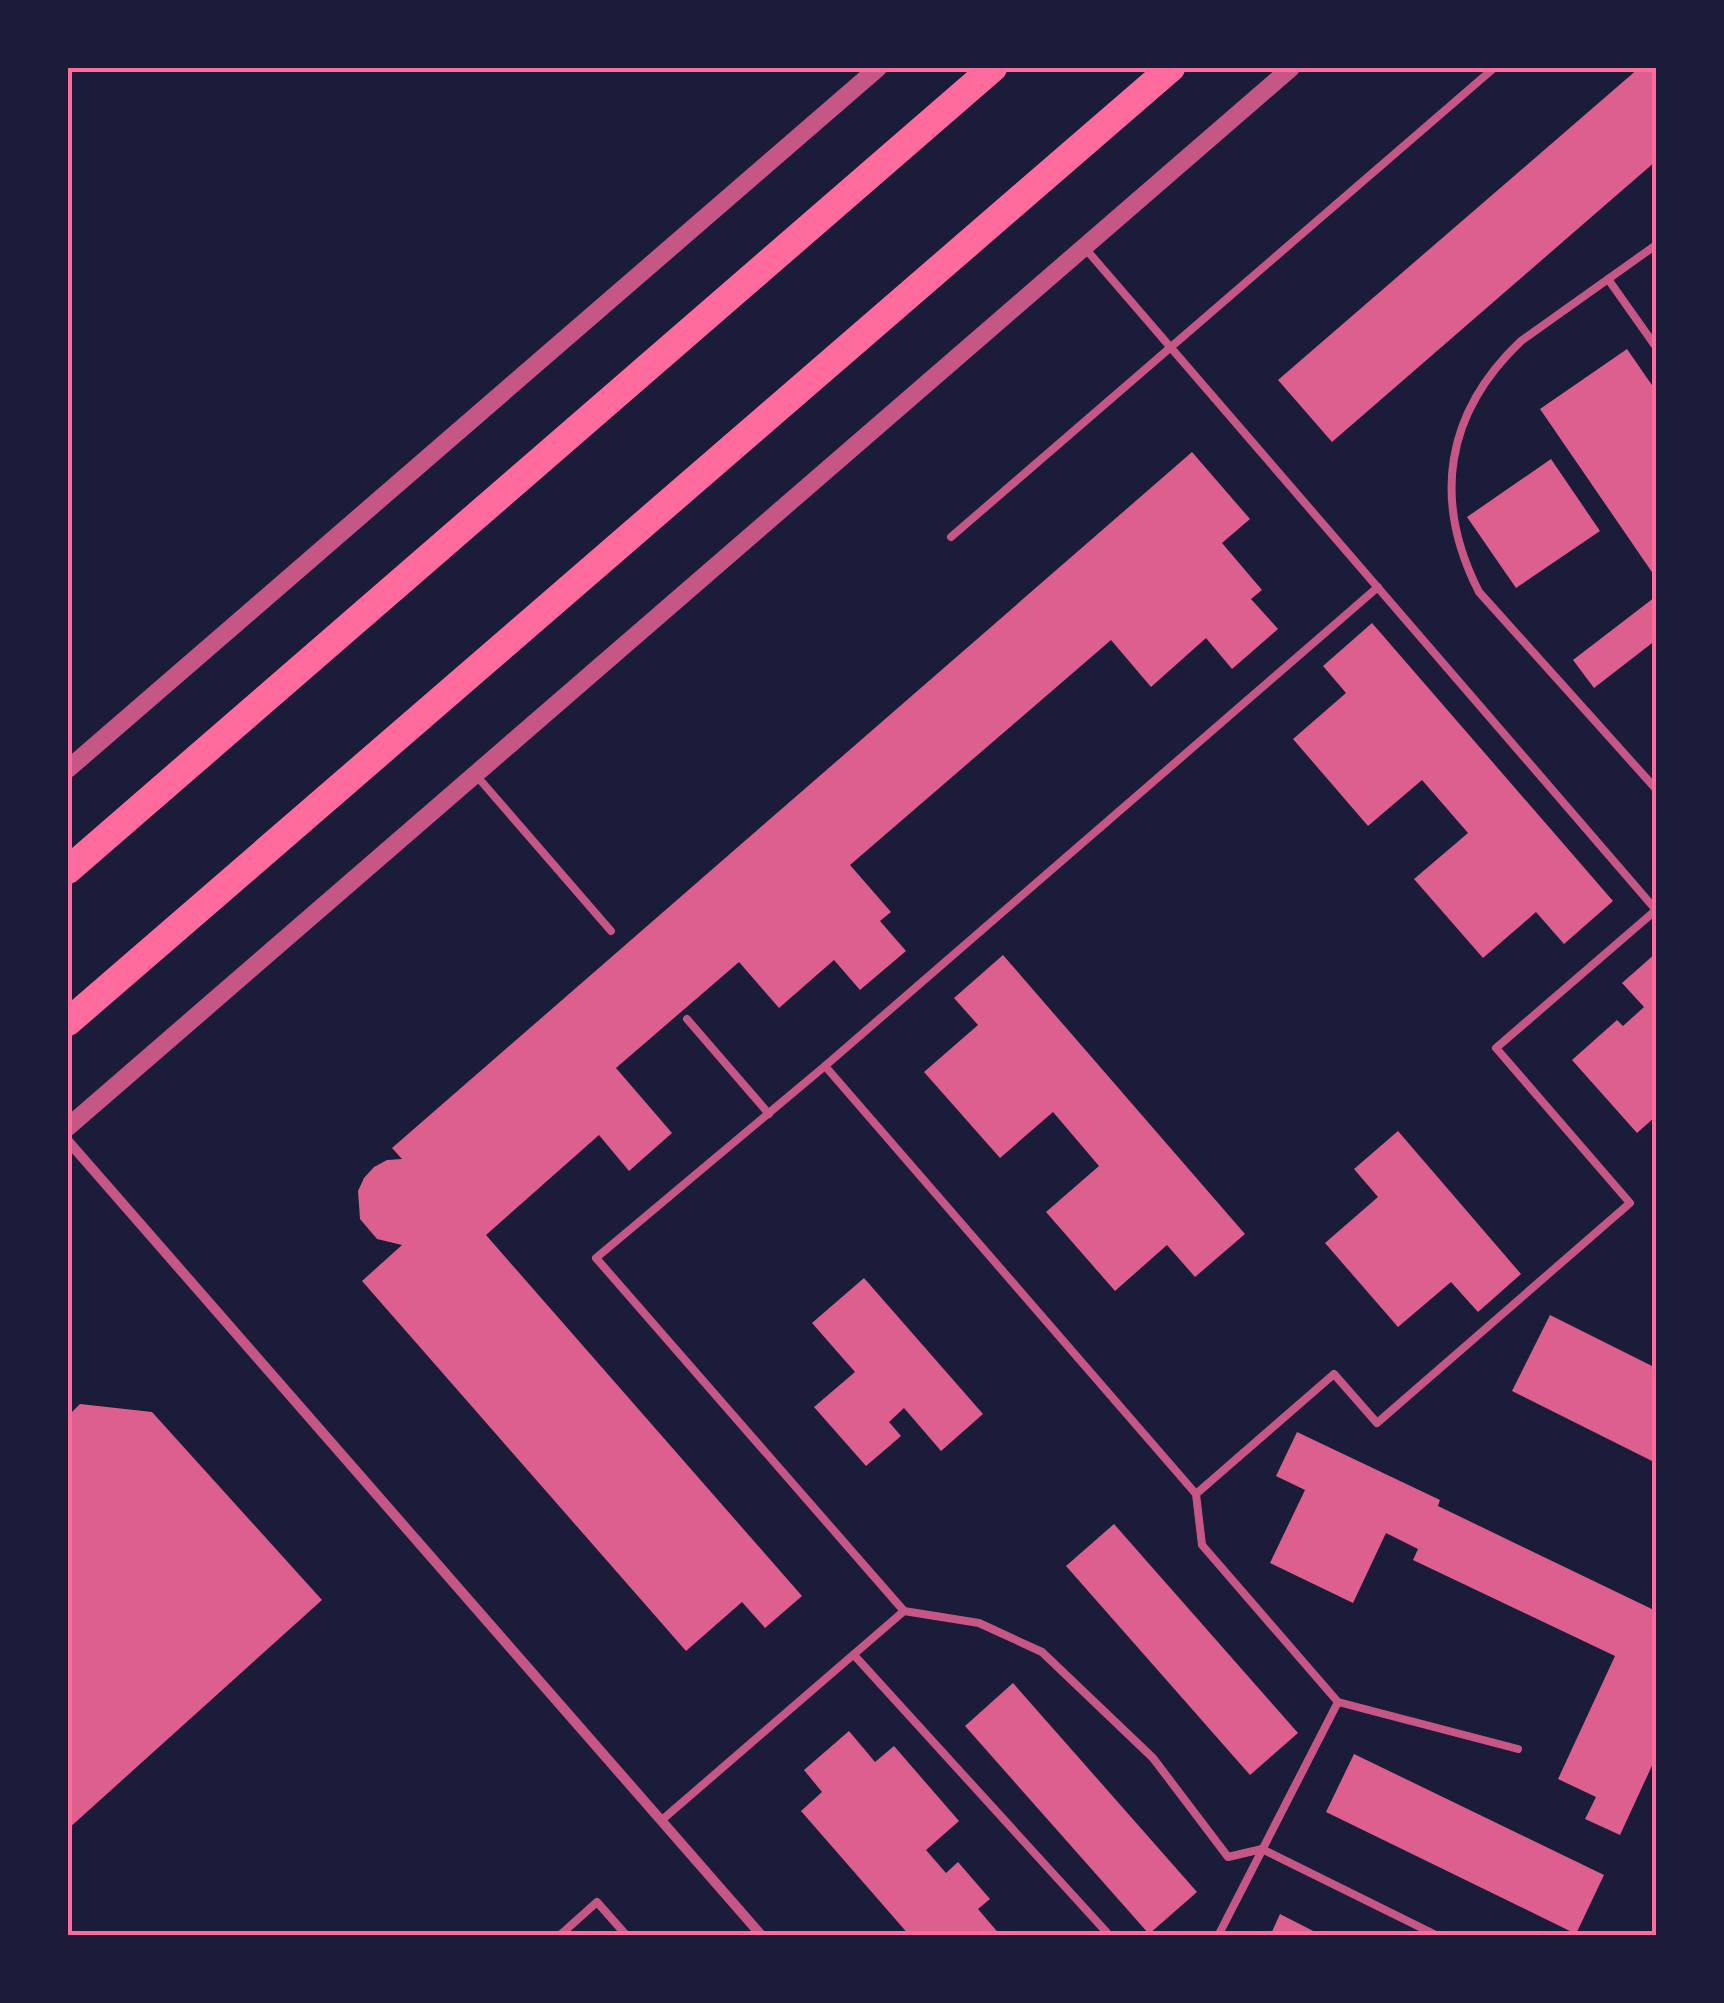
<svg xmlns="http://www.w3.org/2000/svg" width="1724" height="2003" font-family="'Sofia Sans Condensed',sans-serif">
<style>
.building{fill:#dd5f8e}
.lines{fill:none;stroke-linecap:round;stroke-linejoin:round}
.service{stroke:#c65784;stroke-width:8}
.minor{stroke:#c65784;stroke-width:10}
.tertiary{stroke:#c65784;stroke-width:18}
.trunk{stroke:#ff6b9d;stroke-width:28}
.neatline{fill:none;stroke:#ff6b9d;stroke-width:4}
</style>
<rect width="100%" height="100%" fill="#1b1b3a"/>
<g class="building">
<path d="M1639 68H1656V161L1332 442 1278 380Z"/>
<path d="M1627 349 1656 391V578L1540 409Z"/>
<path d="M1192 452 1250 519 1222 543 1262 590 1251 599 1278 629 1232 669 1206 638 1151 687 1111 640 850 865 891 912 880 921 906 951 860 990 834 960 779 1008 739 962 616 1068 672 1133 629 1171 599 1135 486 1235 802 1596 765 1628 742 1602 686 1651 362 1281 402 1245 377 1239 360 1219 358 1191 364 1178 374 1167 387 1160 402 1159 392 1148Z"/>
<path d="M1551 459 1600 531 1516 588 1467 517Z"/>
<path d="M1655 597 1656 640 1594 688 1573 660Z"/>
<path d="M1372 623 1613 901 1564 944 1536 912 1483 958 1414 879 1468 833 1422 780 1368 826 1293 739 1346 693 1323 666Z"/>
<path d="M1656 953V1116L1637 1133 1572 1060 1617 1020 1623 1026 1644 1007 1622 983Z"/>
<path d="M1003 955 1245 1234 1195 1277 1167 1245 1115 1291 1046 1212 1099 1166 1053 1112 1000 1158 924 1072 978 1025 954 998Z"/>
<path d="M1398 1131 1521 1274 1478 1312 1451 1282 1398 1327 1325 1243 1378 1197 1354 1169Z"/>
<path d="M864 1278 983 1414 941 1451 904 1408 889 1422 901 1436 866 1466 814 1407 855 1372 812 1323Z"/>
<path d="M1550 1315 1656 1368V1463L1512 1391Z"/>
<path d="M80 1404 152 1412 322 1600 68 1829V1416Z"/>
<path d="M1297 1432 1440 1500 1438 1506 1656 1611V1757L1620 1835 1585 1819 1596 1797 1558 1779 1615 1656 1413 1560 1418 1549 1386 1533 1353 1603 1270 1563 1305 1490 1276 1476Z"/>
<path d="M1114 1524 1298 1733 1250 1775 1066 1566Z"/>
<path d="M1013 1683 1197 1892 1149 1934 965 1726Z"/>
<path d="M849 1731 875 1762 894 1746 959 1821 926 1850 946 1873 958 1862 990 1899 978 1909 1001 1936H910L801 1811 822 1792 804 1770Z"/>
<path d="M1354 1754 1604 1875 1576 1934 1326 1812Z"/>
<path d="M1280 1914 1323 1936H1270Z"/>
</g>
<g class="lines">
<g class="service">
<path d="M1656 245 1521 341C1445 413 1432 500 1479 592L1656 789"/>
<path d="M1084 247 1656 910 1496 1048 1630 1203 1377 1423 1334 1374 1196 1494"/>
<path d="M1608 279 1656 347"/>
<path d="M951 537 1494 68"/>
<path d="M475 774 611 931"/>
<path d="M687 1019 769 1114"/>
<path d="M825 1066 1196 1494 1202 1545 1338 1702 1518 1749"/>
<path d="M904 1611 979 1623 1042 1652 1153 1758 1228 1857 1262 1849 1438 1936"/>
<path d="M854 1655 1110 1936"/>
<path d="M663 1819 904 1611 596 1258 825 1066 1378 587"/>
<path d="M559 1936 597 1902 627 1936"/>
<path d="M1218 1936 1338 1702"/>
</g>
<path class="minor" d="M68 1141 762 1936"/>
<g class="tertiary">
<path d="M68 769 878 68"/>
<path d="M68 1127 1291 68"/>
</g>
<g class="trunk">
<path d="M68 870 993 68"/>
<path d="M68 1022 1171 68"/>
</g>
</g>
<rect width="1724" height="2003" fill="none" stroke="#1b1b3a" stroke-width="140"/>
<rect x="70" y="70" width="1584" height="1863" class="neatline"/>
</svg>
